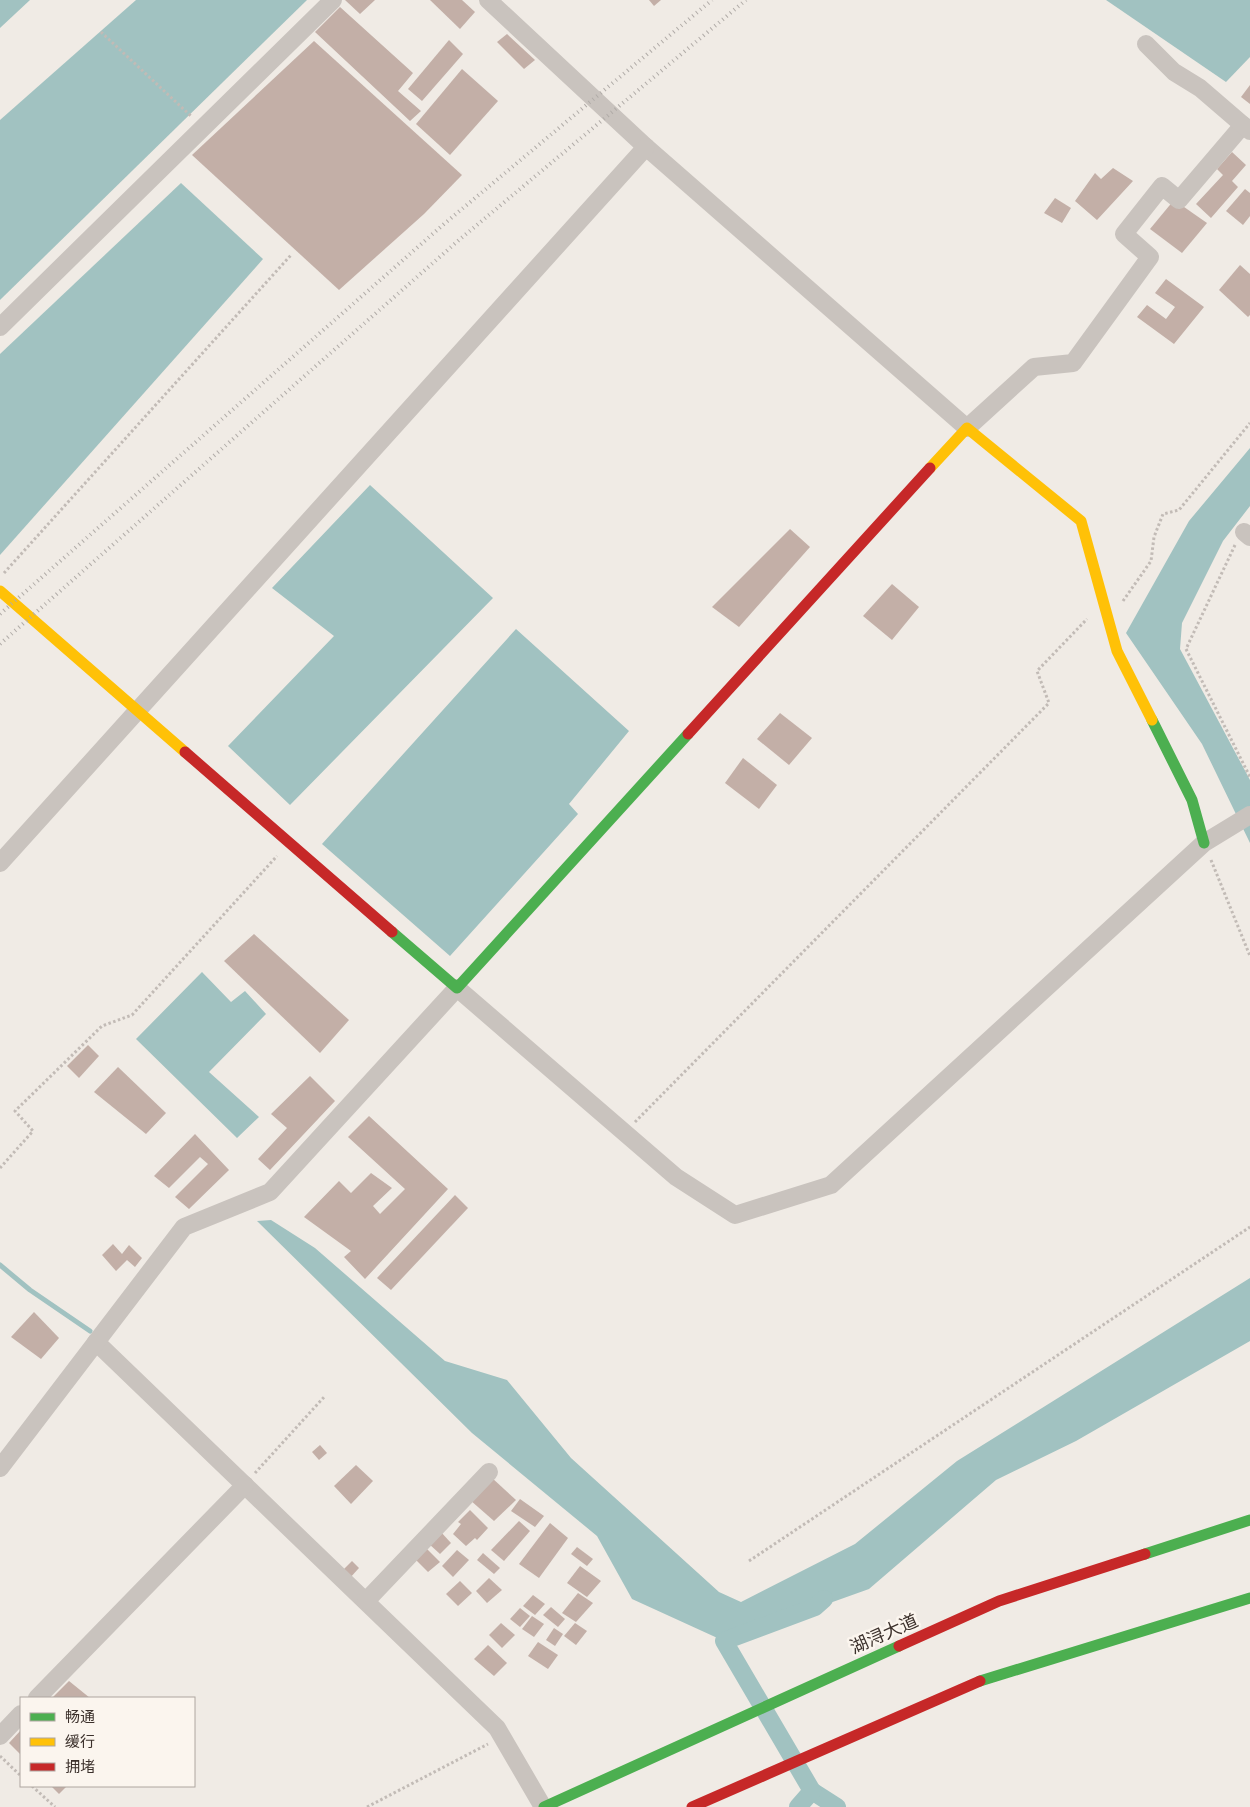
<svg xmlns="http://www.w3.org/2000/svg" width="1250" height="1807" font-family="Roboto,'Noto Sans SC',sans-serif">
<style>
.water{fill:#a1c2c1}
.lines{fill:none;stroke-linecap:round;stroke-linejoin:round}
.stream{stroke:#a1c2c1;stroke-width:5}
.canal{stroke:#a1c2c1;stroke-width:18}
.building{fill:#c3afa7}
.path{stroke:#c2bbb6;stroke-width:3;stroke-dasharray:2.5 2.5;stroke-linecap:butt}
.street{stroke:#c9c3be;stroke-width:18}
.fast{stroke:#4caf50;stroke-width:11}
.slow{stroke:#ffc107;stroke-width:11}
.jam{stroke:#c62828;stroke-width:11}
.rail{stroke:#b1aca8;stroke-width:4;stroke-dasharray:1 4;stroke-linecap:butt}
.labels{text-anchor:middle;stroke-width:5;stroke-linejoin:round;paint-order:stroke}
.street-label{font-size:18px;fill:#3b302b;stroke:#fbf5ee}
</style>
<rect width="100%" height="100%" fill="#f0ebe5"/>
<g class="water">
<path d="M0 0H30L0 28Z"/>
<path d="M136 0H307L0 300V120Z"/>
<path d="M1106 0H1250V57L1226 82Z"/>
<path d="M181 183 263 259 0 555V354Z"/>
<path d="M1250 448V506L1223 541 1182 623 1180 649 1250 780V843L1202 744 1126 633 1189 521Z"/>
<path d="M370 485 493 598 290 805 228 746 334 636 272 588Z"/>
<path d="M516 629 629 731 569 804 578 814 450 956 322 844Z"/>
<path d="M202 972 231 1002 245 991 266 1014 209 1072 259 1117 237 1138 136 1039Z"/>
<path d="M271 1220 315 1248 445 1361 507 1380 571 1458 719 1592 741 1602 855 1544 957 1461 1250 1278V1341L1076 1441 996 1480 869 1589 724 1641 632 1599 597 1536 472 1433 257 1221Z"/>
</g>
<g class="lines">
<path class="stream" d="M0 1265 30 1290 90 1331"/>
<g class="canal">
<path d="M812 1791 837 1807"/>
<path d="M798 1807 812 1791 724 1641 815 1607 824 1599"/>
</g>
</g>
<g class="building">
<path d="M345 0H375L360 14Z"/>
<path d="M430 0H462L475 12 460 29Z"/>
<path d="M649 0H661L654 6Z"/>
<path d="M340 7 413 73 398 91 421 111 410 121 315 32Z"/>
<path d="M507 34 535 60 524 69 497 42Z"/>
<path d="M449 40 463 54 422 101 408 89Z"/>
<path d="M314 41 462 175 424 214 339 290 192 155Z"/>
<path d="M462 69 498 101 450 155 416 124Z"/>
<path d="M1250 85V104L1241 97Z"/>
<path d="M1232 152 1246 165 1232 181 1238 187 1211 218 1196 204 1223 175 1217 169Z"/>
<path d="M1113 168 1133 181 1097 220 1075 201 1095 173 1101 179Z"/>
<path d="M1245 189 1250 193V216L1243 225 1226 211Z"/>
<path d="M1055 198 1071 208 1062 223 1044 213Z"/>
<path d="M1174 200 1207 223 1182 253 1150 229Z"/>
<path d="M1240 265 1250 274V315L1248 317 1219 290Z"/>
<path d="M1166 279 1204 307 1174 344 1137 317 1147 305 1166 319 1175 307 1155 293Z"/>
<path d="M790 529 810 547 739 627 712 607Z"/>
<path d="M892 584 919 607 892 640 863 616Z"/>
<path d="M780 713 812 738 789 765 757 739Z"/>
<path d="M743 758 777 785 759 809 725 783Z"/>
<path d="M254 934 349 1020 320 1053 224 961Z"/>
<path d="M88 1045 99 1056 79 1078 67 1066Z"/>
<path d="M118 1067 166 1113 146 1134 94 1092Z"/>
<path d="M310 1076 335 1101 270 1170 258 1159 287 1128 271 1114Z"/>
<path d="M369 1116 448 1189 365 1279 344 1257 351 1251 304 1217 339 1181 351 1193 371 1173 392 1188 373 1206 380 1214 405 1189 348 1137Z"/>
<path d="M195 1134 229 1170 189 1209 175 1197 208 1164 200 1157 169 1188 154 1176Z"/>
<path d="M455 1195 468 1208 391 1290 377 1278Z"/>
<path d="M113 1244 122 1254 129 1245 142 1258 135 1267 127 1260 116 1271 102 1255Z"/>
<path d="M34 1312 59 1338 41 1359 11 1337Z"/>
<path d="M320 1445 327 1453 319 1460 312 1452Z"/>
<path d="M356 1465 373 1481 351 1504 334 1486Z"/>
<path d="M491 1477 516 1500 494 1521 470 1500Z"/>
<path d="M520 1499 544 1516 535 1527 511 1511Z"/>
<path d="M470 1510 488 1528 477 1540 475 1538 466 1546 453 1534 461 1524 458 1522Z"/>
<path d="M519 1521 530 1531 504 1561 491 1550Z"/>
<path d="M550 1523 568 1538 539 1578 519 1564Z"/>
<path d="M440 1531 451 1543 440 1554 428 1543Z"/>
<path d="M425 1547 440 1562 428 1572 414 1558Z"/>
<path d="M577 1547 593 1559 587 1566 571 1554Z"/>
<path d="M457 1550 469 1560 453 1577 442 1566Z"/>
<path d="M483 1553 500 1568 494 1574 477 1560Z"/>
<path d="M352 1561 359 1568 349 1579 340 1573Z"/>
<path d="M580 1566 601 1581 587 1597 567 1583Z"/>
<path d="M489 1578 502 1590 487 1603 476 1591Z"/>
<path d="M460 1581 472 1593 458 1606 446 1594Z"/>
<path d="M578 1593 593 1603 576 1622 562 1613Z"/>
<path d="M533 1595 545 1604 535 1615 523 1606Z"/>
<path d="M551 1607 565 1619 558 1627 543 1615Z"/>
<path d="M520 1608 530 1616 520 1627 510 1619Z"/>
<path d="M532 1616 544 1624 534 1637 522 1629Z"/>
<path d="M501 1623 515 1635 502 1648 489 1635Z"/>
<path d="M575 1623 587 1631 576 1645 564 1636Z"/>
<path d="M554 1628 563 1634 555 1646 546 1640Z"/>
<path d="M538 1642 558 1655 548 1669 528 1656Z"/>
<path d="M488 1645 507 1663 494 1676 474 1659Z"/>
<path d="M69 1681 90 1698H52Z"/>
<path d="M21 1730V1755L9 1743Z"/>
<path d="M51 1786H67L59 1794Z"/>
</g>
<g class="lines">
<g class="path">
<path d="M101 32 192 117"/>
<path d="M1235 545 1186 649 1250 777"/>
<path d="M4 573 291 255"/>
<path d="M1123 601 1151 561 1154 537 1163 514 1179 510 1250 423"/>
<path d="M1211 860 1250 956"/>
<path d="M635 1122 1049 703 1037 671 1087 619"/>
<path d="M0 1168 33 1131 15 1111 102 1026 132 1015 277 856"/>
<path d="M255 1473 325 1396"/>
<path d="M749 1561 1250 1227"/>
<path d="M0 1756 21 1776"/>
<path d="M32 1786 55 1807"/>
<path d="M367 1807 488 1744"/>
</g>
<g class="street">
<path d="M488 0 646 147 967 428 1034 367 1073 363 1150 257 1124 234 1162 186 1179 200 1243 125"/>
<path d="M1146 44 1174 72 1200 88 1250 131"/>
<path d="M0 327 333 0"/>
<path d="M1244 532 1250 537"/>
<path d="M0 863 646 147"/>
<path d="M96 1342 497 1728 543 1807"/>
<path d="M0 1468 184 1227 270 1192 457 988 676 1177 735 1215 831 1185 1204 843 1250 815"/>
<path d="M366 1601 489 1472"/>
<path d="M37 1698 245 1485"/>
<path d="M0 1736 21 1714"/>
</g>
<g class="fast">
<path d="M1152 720 1192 800 1204 843"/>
<path d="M392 932 457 988 688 734"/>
<path d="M1145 1554 1250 1520"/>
<path d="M980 1681 1250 1598"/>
<path d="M544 1807 899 1646"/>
</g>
<g class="slow">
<path d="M930 468 967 428 1081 521 1117 651 1152 720"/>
<path d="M0 591 185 752"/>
</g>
<g class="jam">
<path d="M688 734 930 468"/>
<path d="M185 752 392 932"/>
<path d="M899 1646 999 1601 1145 1554"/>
<path d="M692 1807 980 1681"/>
</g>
<g class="rail">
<path d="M0 614 444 224 712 0"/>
<path d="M0 644 459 240 746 0"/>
</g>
</g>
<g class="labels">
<g class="street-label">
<text transform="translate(884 1634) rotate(-24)" y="6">湖浔大道</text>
</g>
</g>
<rect x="20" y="1697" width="175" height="90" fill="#fbf5ee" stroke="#aea6a0"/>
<rect x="30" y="1713" width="25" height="8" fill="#4caf50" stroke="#aea6a0"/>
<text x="65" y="1722" font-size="15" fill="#3b302b">畅通</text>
<rect x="30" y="1738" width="25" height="8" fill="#ffc107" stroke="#aea6a0"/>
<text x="65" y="1747" font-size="15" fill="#3b302b">缓行</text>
<rect x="30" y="1763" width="25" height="8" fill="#c62828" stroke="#aea6a0"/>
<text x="65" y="1772" font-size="15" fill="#3b302b">拥堵</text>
</svg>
